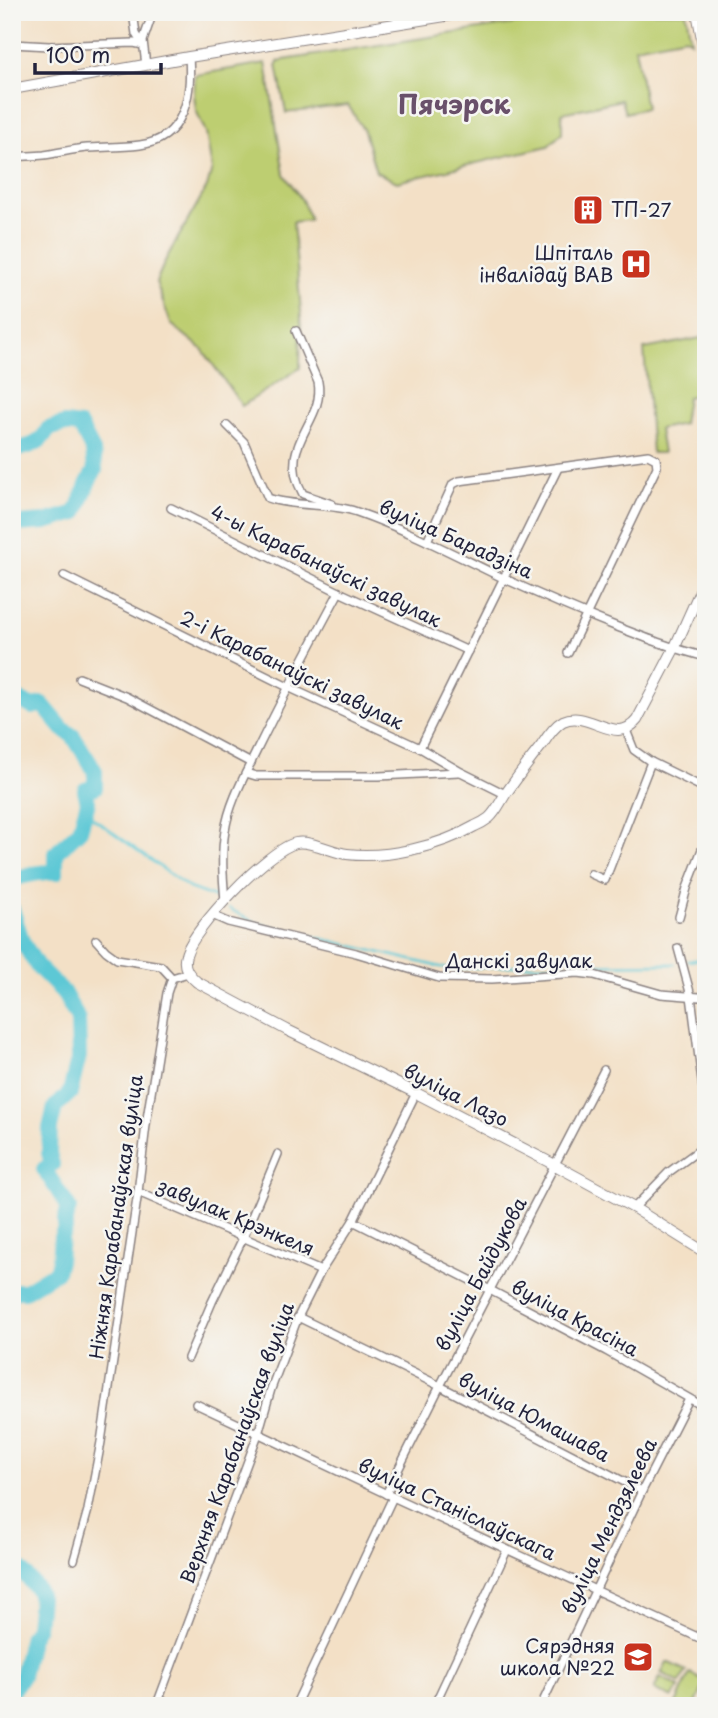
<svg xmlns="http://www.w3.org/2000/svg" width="718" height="1718" font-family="'Playpen Sans',sans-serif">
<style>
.green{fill:#bdce71;stroke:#707856;stroke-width:2}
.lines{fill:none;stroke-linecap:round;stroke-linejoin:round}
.stream{stroke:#5dc8d5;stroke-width:2.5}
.river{stroke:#5dc8d5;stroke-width:16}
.street-casing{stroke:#8a8180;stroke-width:10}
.secondary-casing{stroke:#8a8180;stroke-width:12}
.street{stroke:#fff;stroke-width:7}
.secondary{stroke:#fff;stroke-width:10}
.labels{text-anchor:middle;stroke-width:5;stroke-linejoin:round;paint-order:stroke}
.poi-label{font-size:19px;fill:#22223b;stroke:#f6f6f2;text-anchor:end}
.street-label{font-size:19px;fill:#22223b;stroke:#f6f6f2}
.district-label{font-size:26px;font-weight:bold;fill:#69506a;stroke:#f6f6f2}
</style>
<rect width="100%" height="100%" fill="#f6f6f2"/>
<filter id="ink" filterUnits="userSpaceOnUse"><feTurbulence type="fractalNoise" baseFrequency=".0143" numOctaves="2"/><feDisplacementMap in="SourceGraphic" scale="14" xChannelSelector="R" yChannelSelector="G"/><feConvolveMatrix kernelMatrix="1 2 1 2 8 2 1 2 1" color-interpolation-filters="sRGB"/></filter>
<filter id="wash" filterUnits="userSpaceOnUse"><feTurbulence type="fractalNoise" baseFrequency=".00686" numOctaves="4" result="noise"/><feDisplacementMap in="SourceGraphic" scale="28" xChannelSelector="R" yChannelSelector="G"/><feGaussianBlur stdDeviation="1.57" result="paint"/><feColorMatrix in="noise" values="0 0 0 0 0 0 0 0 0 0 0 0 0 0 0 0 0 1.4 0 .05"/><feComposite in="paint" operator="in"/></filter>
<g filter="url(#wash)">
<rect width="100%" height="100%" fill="#f3e0c6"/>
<g class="green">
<path d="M588 12H686L691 41 686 37 635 47 646 108 625 113 621 100 562 113V133L548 146 397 182 376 172 364 131 348 105 286 113 277 65 278 61Z"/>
<path d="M266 63 284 174 302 200 310 220 293 222 301 312 300 368 242 406 202 349 171 324 156 282 166 259 207 187 212 169 206 133 196 110 194 95 195 75Z"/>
<path d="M706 337V393L687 397 683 424 659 429 663 453H652L644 349Z"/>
<path d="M667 1662 686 1671 680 1683 661 1673Z"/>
<path d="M690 1673 706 1681 695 1706H675Z"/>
<path d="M660 1677 679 1687 672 1698 654 1689Z"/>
</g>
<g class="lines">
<g class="stream">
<path d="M85 812 189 888 219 899"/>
<path d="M228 908 256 923 449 969 529 965 675 964"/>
<path d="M688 961 706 958"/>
</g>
<g class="river">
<path d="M12 445 19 449C34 445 41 443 48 429L65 424 80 426 93 451 95 470 89 480 76 513 45 522 18 524 12 527"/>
<path d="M12 695 32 707 42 704 63 729 73 736 95 771V787L85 790 88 802 80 830 56 853V872C42 871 27 875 13 879L12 881"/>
<path d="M12 909 22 941 37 966 63 992 78 1019 79 1056 70 1093 55 1107 50 1128 49 1153 52 1164 44 1169 69 1208 65 1220V1229L61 1237 59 1261 56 1272 25 1291H15L12 1293"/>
<path d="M12 1564 21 1570 37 1589 40 1598 37 1627 30 1640 22 1676 12 1690"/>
</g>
</g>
</g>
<g filter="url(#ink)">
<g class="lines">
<g class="street-casing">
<g id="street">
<path d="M133 12 136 34 143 45"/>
<path d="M12 44 49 46 134 43 143 45"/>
<path d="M146 65 143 41 153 12"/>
<path d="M12 157C23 156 34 156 44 155 59 153 73 149 87 148 105 147 123 147 140 145 185 139 192 95 189 57"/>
<path d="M296 331 318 382C326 422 275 445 303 494L332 504"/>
<path d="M227 425 244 442 268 498C297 508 329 502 357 512 408 530 455 555 503 578 540 595 577 611 615 626 646 638 674 649 706 657"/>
<path d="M171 508 339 592 468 651"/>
<path d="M427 541 453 484 459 481 648 455 656 459 657 467 568 653"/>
<path d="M64 576 288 687 420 748 461 772 505 794"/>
<path d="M79 678 127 697 251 763"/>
<path d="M626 730 634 750 651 762 706 789"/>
<path d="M420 748 558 468"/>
<path d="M246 773 256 776H379L459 772"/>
<path d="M591 874 605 880 651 762"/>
<path d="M225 901C223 878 221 854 225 831 229 803 245 775 257 750 283 697 311 644 339 592"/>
<path d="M212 915 228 922 356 953 439 978 492 979 578 973 594 975 661 994 699 997 706 995"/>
<path d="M679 917 687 888 706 839"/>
<path d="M96 940 106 951 117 959 161 966 172 978"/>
<path d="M678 948 691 996 706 1112"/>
<path d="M138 1192 321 1271"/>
<path d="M634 1208 669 1172 706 1145"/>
<path d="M353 1221 490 1290 606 1351 706 1408"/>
<path d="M298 1317 440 1386 642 1491"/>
<path d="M188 1358 212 1302 243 1238 278 1154"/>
<path d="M196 1404 393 1497 706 1641"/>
<path d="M386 1494 440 1386 604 1070"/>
<path d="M74 1560 88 1510 101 1442 138 1192 146 1125 167 993 172 978 188 973"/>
<path d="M173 1706 159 1699 258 1434 271 1389 298 1317 321 1271 353 1221 416 1093"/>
<path d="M295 1706 393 1497"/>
<path d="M434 1706 507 1550"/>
<path d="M541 1706 642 1491 689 1399"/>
</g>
</g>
<g class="secondary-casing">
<g id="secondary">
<path d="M697 12 706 60"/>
<path d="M12 89 189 57 470 12"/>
<path d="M706 578 674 649 637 720C616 747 589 709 563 721 554 726 547 737 542 745 530 760 518 776 507 792 501 800 497 811 489 818 485 821 480 824 475 826 440 846 387 859 347 854 332 852 310 840 296 843 269 849 193 928 186 955 182 967 189 975 197 982L287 1030 416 1093 555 1165 634 1208 706 1253"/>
</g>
</g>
<use href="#street" class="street"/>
<use href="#secondary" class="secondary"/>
</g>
</g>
<defs>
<g id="building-square" transform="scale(1.575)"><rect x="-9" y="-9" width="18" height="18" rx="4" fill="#c8321e" stroke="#f6f6f2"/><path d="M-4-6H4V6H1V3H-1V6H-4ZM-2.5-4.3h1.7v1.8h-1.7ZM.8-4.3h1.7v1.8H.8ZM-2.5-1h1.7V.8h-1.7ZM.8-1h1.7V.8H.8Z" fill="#fff"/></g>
<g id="hospital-square" transform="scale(1.575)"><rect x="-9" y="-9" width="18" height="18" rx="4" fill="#c8321e" stroke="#f6f6f2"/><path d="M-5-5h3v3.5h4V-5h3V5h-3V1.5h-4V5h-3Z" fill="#fff"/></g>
<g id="school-square" transform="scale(1.575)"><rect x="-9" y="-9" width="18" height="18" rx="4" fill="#c8321e" stroke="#f6f6f2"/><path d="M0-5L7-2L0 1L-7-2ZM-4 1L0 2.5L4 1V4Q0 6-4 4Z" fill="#fff"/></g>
</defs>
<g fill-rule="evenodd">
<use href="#building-square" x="588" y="210"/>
<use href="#hospital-square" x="636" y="264"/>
<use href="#school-square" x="638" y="1657"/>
</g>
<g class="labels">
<g class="poi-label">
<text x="611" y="217" text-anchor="start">ТП-27</text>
<text x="613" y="260">Шпіталь<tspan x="613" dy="22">інвалідаў ВАВ</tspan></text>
<text x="615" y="1653">Сярэдняя<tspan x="615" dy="22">школа №22</tspan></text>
</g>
<g class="street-label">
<text transform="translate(456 539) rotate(24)" y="7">вуліца Барадзіна</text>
<text transform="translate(326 566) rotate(26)" y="7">4-ы Карабанаўскі завулак</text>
<text transform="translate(292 670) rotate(26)" y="7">2-і Карабанаўскі завулак</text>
<text x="519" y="968">Данскі завулак</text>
<text transform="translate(456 1095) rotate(27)" y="7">вуліца Лазо</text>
<text transform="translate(116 1217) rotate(-82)" y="7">Ніжняя Карабанаўская вуліца</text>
<text transform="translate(236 1217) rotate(23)" y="7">завулак Крэнкеля</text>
<text transform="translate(481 1274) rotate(-62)" y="7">вуліца Байдукова</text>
<text transform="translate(575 1318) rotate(28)" y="7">вуліца Красіна</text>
<text transform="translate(534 1417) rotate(28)" y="7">вуліца Юмашава</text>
<text transform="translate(237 1443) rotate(-70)" y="7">Верхняя Карабанаўская вуліца</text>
<text transform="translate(457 1509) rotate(25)" y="7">вуліца Станіслаўскага</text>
<text transform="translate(609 1526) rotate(-64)" y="7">вуліца Мендзялеева</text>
</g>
<g class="district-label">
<text x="454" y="114">Пячэрск</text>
</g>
</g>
<rect width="718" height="1718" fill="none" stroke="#f6f6f2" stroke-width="42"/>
<path d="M35 63v10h126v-10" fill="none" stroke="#22223b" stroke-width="3.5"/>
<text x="46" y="63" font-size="21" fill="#22223b" stroke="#f6f6f2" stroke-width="5" paint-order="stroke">100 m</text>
</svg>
